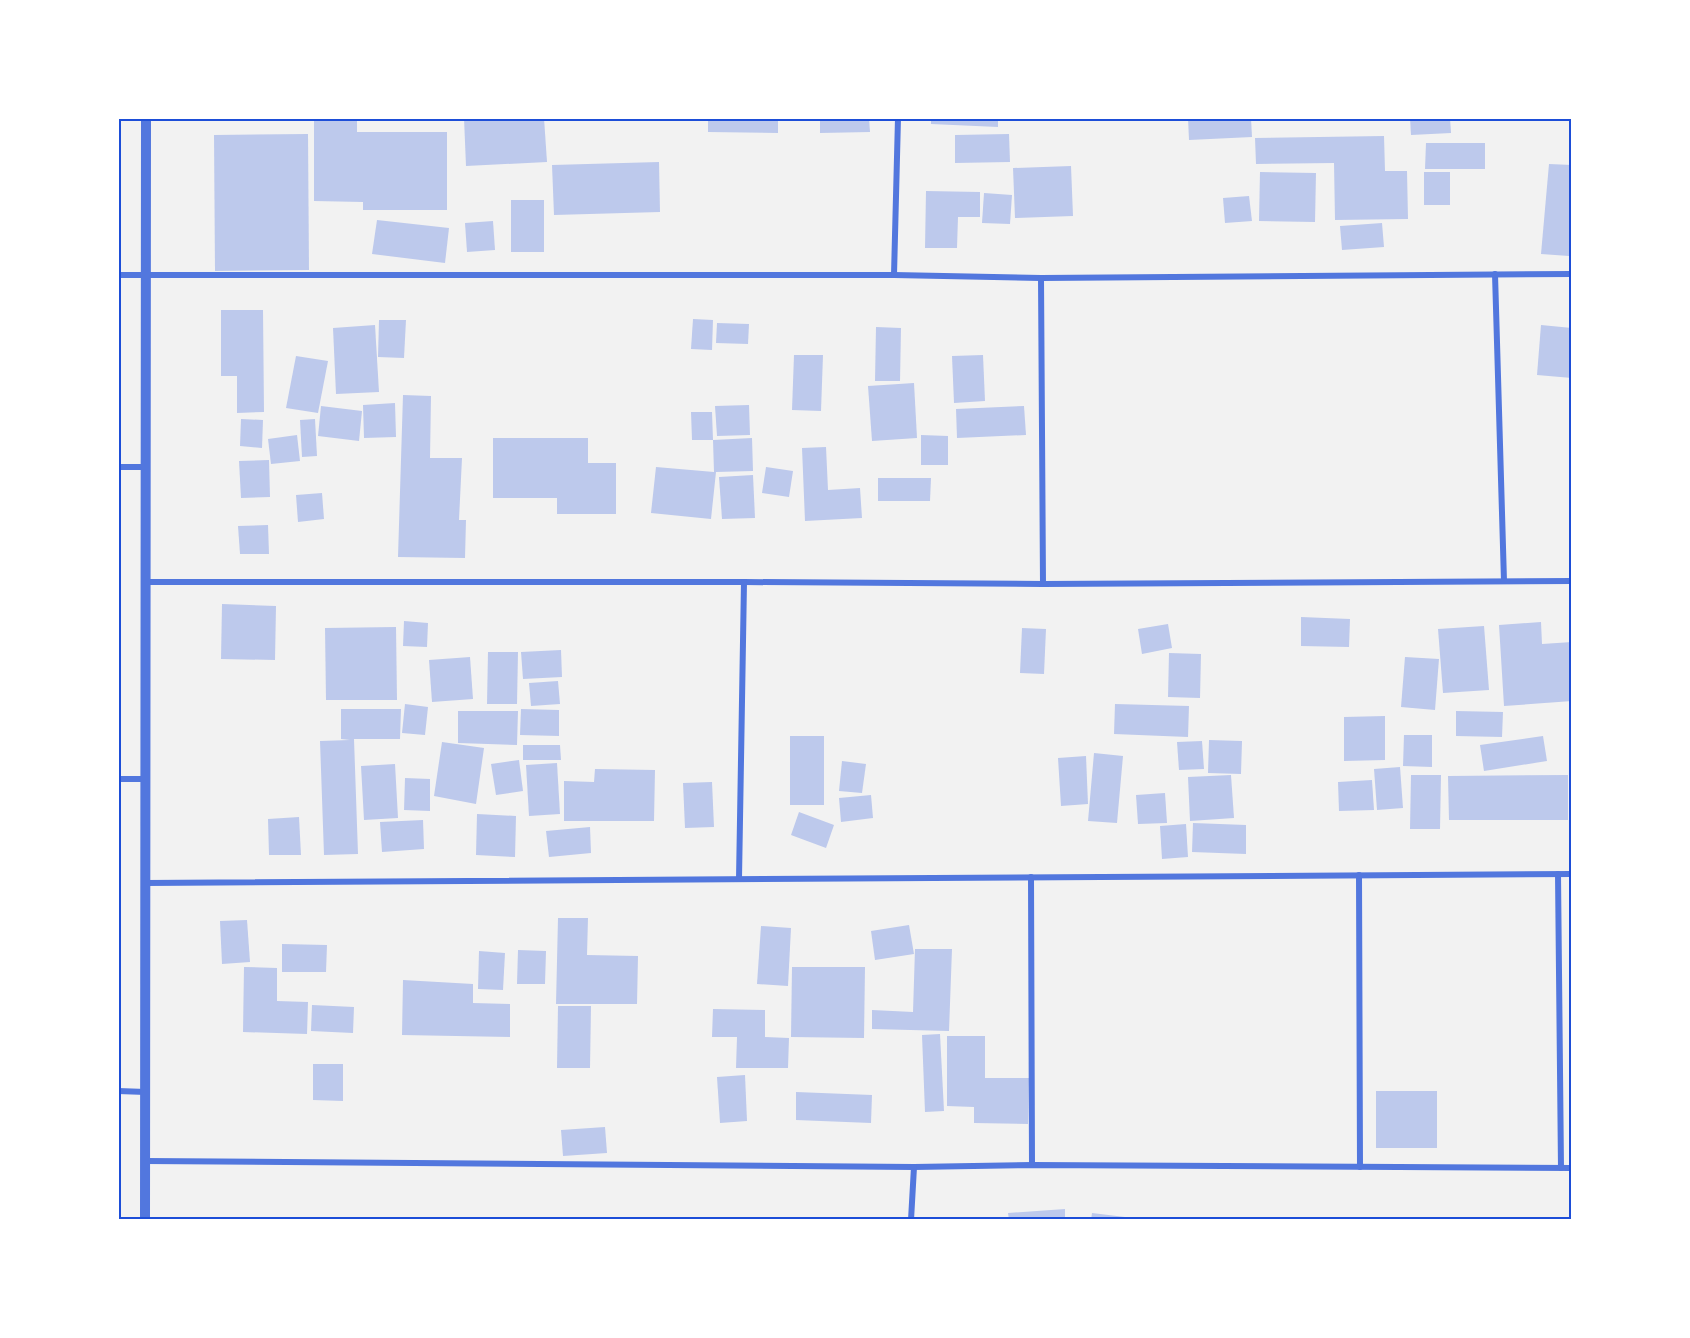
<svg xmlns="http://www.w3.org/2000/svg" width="1690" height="1338" font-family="'Zilla Slab',serif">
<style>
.building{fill:#bdc9ec}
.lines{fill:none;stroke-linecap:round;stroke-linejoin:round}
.minor{stroke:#5277de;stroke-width:6}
.tertiary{stroke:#5277de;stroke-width:10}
.neatline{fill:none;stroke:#1d4ed8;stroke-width:2}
</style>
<rect width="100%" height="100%" fill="#f2f2f2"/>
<g class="building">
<path d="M314 118H357V132H447V210H363V202L314 201Z"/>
<path d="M464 118H544L547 162 466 166Z"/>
<path d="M708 118H778V133L708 132Z"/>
<path d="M820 118H869L870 132 820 133Z"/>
<path d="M931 118H998V127L931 124Z"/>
<path d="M1188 118H1251L1252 137 1189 140Z"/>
<path d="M1410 118H1450L1451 133 1411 135Z"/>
<path d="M308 134 309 270 215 271 214 135Z"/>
<path d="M1009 134 1010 162 955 163V135Z"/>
<path d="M1384 136 1385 171H1407L1408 219 1335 220 1334 163 1256 164 1255 138Z"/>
<path d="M1426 143H1485V169H1425Z"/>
<path d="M659 162 660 212 554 215 552 165Z"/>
<path d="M1549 164 1572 165V227L1569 256 1541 254Z"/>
<path d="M1071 166 1073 216 1015 218 1013 168Z"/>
<path d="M1260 172 1316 173 1315 222 1259 221Z"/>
<rect x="1424" y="172" width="26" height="33"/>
<path d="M926 191 980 192V217H958L957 248H925Z"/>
<path d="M984 193 1012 195 1010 224 982 223Z"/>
<path d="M1249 196 1252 221 1225 223 1223 198Z"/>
<rect x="511" y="200" width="33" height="52"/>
<path d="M377 220 449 228 445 263 372 254Z"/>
<path d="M493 221 495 250 467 252 465 223Z"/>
<path d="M1382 223 1384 247 1342 250 1340 226Z"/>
<path d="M221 310H263L264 412 237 413V376H221Z"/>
<path d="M693 319 713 320 712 350 691 349Z"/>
<path d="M379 320H406L404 358 378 357Z"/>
<path d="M717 323 749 324 748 344 716 343Z"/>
<path d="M375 325 379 392 336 394 333 328Z"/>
<path d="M1541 325 1572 328V378L1537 375Z"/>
<path d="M876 327 901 328 900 381H875Z"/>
<path d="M794 355H823L821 411 792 410Z"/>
<path d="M983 355 985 401 954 403 952 356Z"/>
<path d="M296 356 328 361 318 413 286 408Z"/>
<path d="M914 383 917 438 872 441 868 386Z"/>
<path d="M403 395 431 396 430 458H462L459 520H466L465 558 398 557Z"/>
<path d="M395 403 396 437 364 438 363 405Z"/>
<path d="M749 405 750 435 717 436 715 406Z"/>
<path d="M321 406 362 411 359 441 318 436Z"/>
<path d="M1024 406 1026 435 957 438 956 409Z"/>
<path d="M691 412H712L713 440 752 438 753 471 716 472 711 519 651 513 656 467 714 472 713 440H692Z"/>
<path d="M241 419 263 420 262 448 240 446Z"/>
<path d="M315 419 317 456 302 457 300 420Z"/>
<path d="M297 435 300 461 271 464 268 439Z"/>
<path d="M921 435 948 436V465H921Z"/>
<path d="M493 438H588V463H616V514H557V498H493Z"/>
<path d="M826 447 828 490 860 488 862 518 805 521 802 448Z"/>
<path d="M269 460 270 497 241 498 239 461Z"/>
<path d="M766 467 793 471 789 497 762 493Z"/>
<path d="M753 475 755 518 722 519 719 477Z"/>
<path d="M878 478H931L930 501H878Z"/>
<path d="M322 493 324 519 298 522 296 495Z"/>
<path d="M268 525 269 554H240L238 526Z"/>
<path d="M222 604 276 606 275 660 221 659Z"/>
<path d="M1301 617 1350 619 1349 647 1301 646Z"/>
<path d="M404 621 428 623 427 647 403 646Z"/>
<path d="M1541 622 1542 644 1572 642V701L1504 706 1499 625Z"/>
<path d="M1168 624 1172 648 1142 654 1138 629Z"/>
<path d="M1484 626 1489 690 1443 693 1438 629Z"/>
<path d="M396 627 397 700H326L325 628Z"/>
<path d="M1022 628 1046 629 1044 674 1020 673Z"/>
<path d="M561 650 562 677 523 679 521 652Z"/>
<path d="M488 652H518L517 704H487Z"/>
<path d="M1169 653 1201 654 1200 698 1168 697Z"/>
<path d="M470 657 473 699 432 702 429 660Z"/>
<path d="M1405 657 1439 659 1435 710 1401 707Z"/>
<path d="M558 681 560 704 531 706 529 683Z"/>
<path d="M405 704 428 707 425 735 402 733Z"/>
<path d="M1115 704 1189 706 1188 737 1114 734Z"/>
<path d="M341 709H401L400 739H354L358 854 324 855 320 741 350 740 341 739Z"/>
<path d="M521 709 559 710V736L520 735Z"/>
<path d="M458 711H518L517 745 458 743Z"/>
<path d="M1456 711 1503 712 1502 737 1456 736Z"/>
<path d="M1385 716V760L1344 761V717Z"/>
<path d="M1404 735H1432V767L1403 766Z"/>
<rect x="790" y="736" width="34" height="69"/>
<path d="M1543 736 1547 761 1484 771 1480 745Z"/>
<path d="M1209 740 1242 741 1241 774 1208 773Z"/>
<path d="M1202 741 1204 769 1179 770 1177 742Z"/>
<path d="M442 742 484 748 476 804 434 796Z"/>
<path d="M523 745H560L561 760H523Z"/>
<path d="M1094 753 1123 756 1117 823 1088 821Z"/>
<path d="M1086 756 1088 804 1061 806 1058 758Z"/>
<path d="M519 760 523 791 496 795 491 764Z"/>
<path d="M842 761 866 764 862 793 839 791Z"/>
<path d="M557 763 560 814 529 816 526 765Z"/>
<path d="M395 764 398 818 364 820 361 766Z"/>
<path d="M1400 767 1403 808 1377 810 1374 769Z"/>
<path d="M595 769 655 770 654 821H564V781L594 782Z"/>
<path d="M1231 775 1234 818 1190 821 1188 777Z"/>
<path d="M1411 775H1441L1440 829H1410Z"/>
<path d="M1568 775V820H1449L1448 776Z"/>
<path d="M405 778 430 779V811L404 810Z"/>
<path d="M1372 780 1374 810 1339 811 1338 782Z"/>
<path d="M712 782 714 827 685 828 683 783Z"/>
<path d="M1165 793 1167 823 1138 824 1136 795Z"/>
<path d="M871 795 873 818 841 822 839 798Z"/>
<path d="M799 812 834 825 826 848 791 835Z"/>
<path d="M477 814 516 816 515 857 476 855Z"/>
<path d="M299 817 301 855H269L268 819Z"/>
<path d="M423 820 424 849 382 852 380 822Z"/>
<path d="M1193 823 1246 825V854L1192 852Z"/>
<path d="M1186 824 1188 857 1162 859 1160 826Z"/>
<path d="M590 827 591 853 549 857 546 831Z"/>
<path d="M558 918H588L587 955 638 956 637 1004H556Z"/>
<path d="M247 920 250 962 222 964 220 921Z"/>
<path d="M909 925 914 954 875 960 871 931Z"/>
<path d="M761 926 791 928 788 986 757 984Z"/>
<path d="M282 944 327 945 326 972H282Z"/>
<path d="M915 949H952L949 1031 872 1029V1010L913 1012Z"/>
<path d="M518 950 546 951 545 984H517Z"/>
<path d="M479 951 505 953 503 990 478 989Z"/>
<path d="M244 967 277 968V1001L308 1002 307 1034 243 1032Z"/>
<path d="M792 967H865L864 1038 791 1037Z"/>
<path d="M403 980 473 984V1003L510 1004V1037L402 1035Z"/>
<path d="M312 1005 354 1007 353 1033 311 1031Z"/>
<path d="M558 1006H591L590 1068H557Z"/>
<path d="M713 1009 765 1010V1037L789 1038 788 1068H736L737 1037H712Z"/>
<path d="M940 1034 944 1111 925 1112 922 1035Z"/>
<path d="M947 1036H985V1078H1029L1028 1124 974 1123V1107L947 1106Z"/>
<path d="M313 1064H343V1101L313 1100Z"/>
<path d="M745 1075 747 1121 720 1123 717 1077Z"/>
<rect x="1376" y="1091" width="61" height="57"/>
<path d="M796 1092 872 1095 871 1123 796 1120Z"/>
<path d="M605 1127 607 1153 563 1156 561 1130Z"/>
<path d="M1065 1209V1220H1009L1008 1213Z"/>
<path d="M1092 1213 1125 1217V1220H1091Z"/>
</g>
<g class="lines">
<g class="minor">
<path d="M1495 274 1504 581"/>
<path d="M118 275H894L1041 278 1572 274"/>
<path d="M894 275 898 118"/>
<path d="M1041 278 1043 584"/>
<path d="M118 467H146"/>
<path d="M146 582H744L1043 584 1572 581"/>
<path d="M118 779H146"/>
<path d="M1558 874 1561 1168"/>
<path d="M1359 875 1360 1167"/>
<path d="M1031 877 1032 1165"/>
<path d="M739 879 744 582"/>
<path d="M146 883 1572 874"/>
<path d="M118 1091 146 1092"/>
<path d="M145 1161 914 1167 1032 1165 1572 1168"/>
<path d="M911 1220 914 1167"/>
</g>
<path class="tertiary" d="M145 1220 146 118"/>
</g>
<rect width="1690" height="1338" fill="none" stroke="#ffffff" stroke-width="240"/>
<rect x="120" y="120" width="1450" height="1098" class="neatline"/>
</svg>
